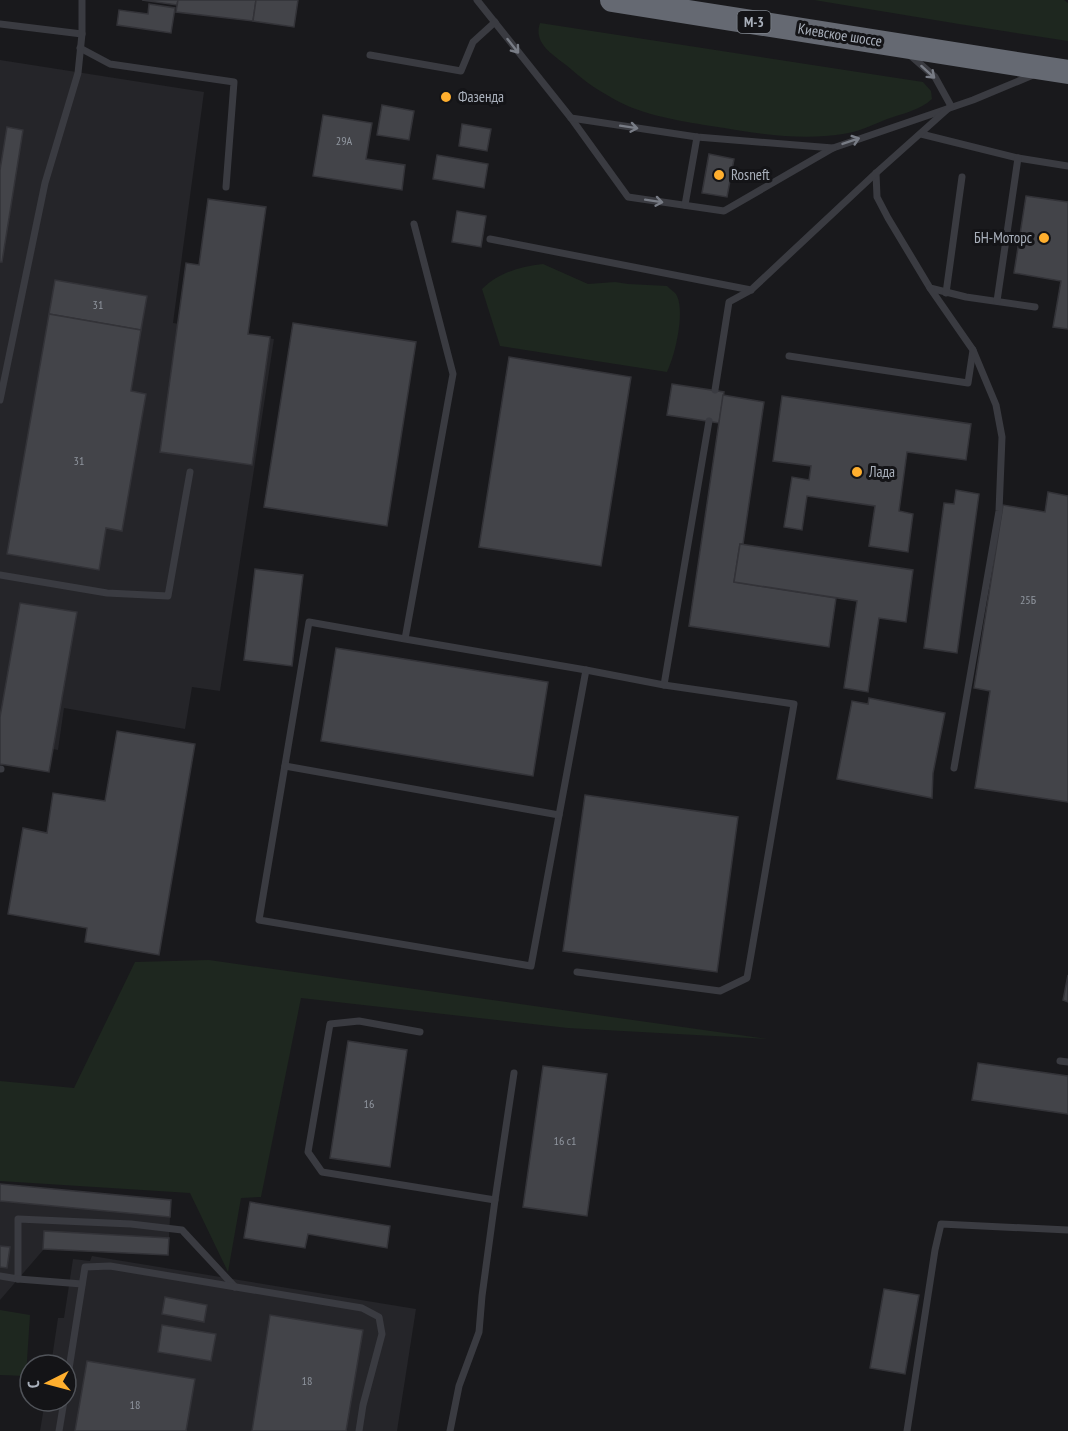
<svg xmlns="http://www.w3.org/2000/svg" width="1068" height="1431" font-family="'PT Sans Narrow',sans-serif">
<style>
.built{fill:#252529}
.green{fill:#1e271f}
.building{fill:#434449;stroke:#333338;stroke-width:1.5}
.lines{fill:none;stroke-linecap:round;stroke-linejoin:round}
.lane{stroke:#3a3b41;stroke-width:7}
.highway{stroke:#656972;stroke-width:24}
.oneway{stroke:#787c85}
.poi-dot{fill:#ffaf2e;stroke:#141417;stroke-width:2}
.labels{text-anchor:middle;stroke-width:6;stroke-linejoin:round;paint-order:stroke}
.number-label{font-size:12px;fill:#90969f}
.shield{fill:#141417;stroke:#7d828a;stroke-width:1.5}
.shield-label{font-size:14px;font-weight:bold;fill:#aab1bc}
.street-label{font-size:15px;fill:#aab1bc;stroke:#141417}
.poi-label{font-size:15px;fill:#aab1bc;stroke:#141417;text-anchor:start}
</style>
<rect width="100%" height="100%" fill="#19191c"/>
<g class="built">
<path d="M0 60 204 92 173 323 274 339 220 691 192 687 185 729 64 708 58 750 0 739Z"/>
<path d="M0 1184 171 1200 168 1255 44 1249 0 1300Z"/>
<path d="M92 1256 416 1309 397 1431H40L45 1401H66V1365H51L58 1318H64L73 1259 90 1261Z"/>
</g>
<g class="green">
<path d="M814 0H1064L1068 3V41L959 24Z"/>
<path d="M540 23 923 82 931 91 932 99C921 110 901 114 887 119 873 125 858 132 843 134 799 141 755 133 711 126 676 120 638 115 607 95 592 87 579 76 566 65 552 54 533 43 540 23Z"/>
<path d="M543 264 588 284 615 282 628 284 667 286C670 289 676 293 677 296 685 313 675 356 667 372L500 346 482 289C500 272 519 267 543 264Z"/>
<path d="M209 960 767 1039 568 1028 301 998 261 1197 241 1198 228 1272 190 1193 0 1181V1081L74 1088 135 962Z"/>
<path d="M0 1310 30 1315 26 1376 0 1375Z"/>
</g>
<g class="building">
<path d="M142 0H178L177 5Z"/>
<path d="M178 0H256L253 21 176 12Z"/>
<path d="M256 0H298L294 27 253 21Z"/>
<path d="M149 4 175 8 171 33 117 25 119 10 148 14Z"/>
<path d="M382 105 414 111 409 140 377 135Z"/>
<path d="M323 115 372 123 366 159 405 165 402 190 313 176Z"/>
<path d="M462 124 491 129 487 151 459 146Z"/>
<path d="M7 127 23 130 2 262H0V170Z"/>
<path d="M709 154 734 159 727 197 702 193Z"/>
<path d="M437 155 488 164 484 188 433 179Z"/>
<path d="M1026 196 1068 202V329L1053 327 1061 281 1014 273Z"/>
<path d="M208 199 266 207 248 334 270 337 252 465 160 452 186 263 199 265Z"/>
<path d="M457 211 486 216 481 247 452 242Z"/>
<path d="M55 280 147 296 141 330 49 314Z"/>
<path d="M49 314 141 330 131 391 146 394 122 531 106 528 99 570 7 554Z"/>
<path d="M293 323 416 342 387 526 264 507Z"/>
<path d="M509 357 631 377 601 566 479 547Z"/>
<path d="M672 384 724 392 719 423 667 415Z"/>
<path d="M723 395 764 402 743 544H740L734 582 836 598 829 647 689 626Z"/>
<path d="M782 396 971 424 966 460 907 452 899 511 913 514 908 552 869 546 875 506 807 496 802 530 784 527 792 477 809 480 811 466 773 461Z"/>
<path d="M956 490 979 494 957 653 924 648 944 503 954 504Z"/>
<path d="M1048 492 1068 496V802L975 788 990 691 974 688 1003 505 1045 512Z"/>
<path d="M740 544 913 570 906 622 879 618 868 692 844 688 857 601 734 582Z"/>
<path d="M255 569 303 575 292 666 244 660Z"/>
<path d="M20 603 77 612 49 772 0 764V717Z"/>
<path d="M336 648 548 682 533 776 321 741Z"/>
<path d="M869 698 945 713 933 773 932 798 837 779 852 701 868 704Z"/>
<path d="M117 731 195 744 159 955 85 942 87 928 8 914 23 828 47 833 53 793 105 801Z"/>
<path d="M585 795 738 817 717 972 563 951Z"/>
<path d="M1068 975V1002L1063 1000Z"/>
<path d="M348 1041 407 1050 390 1167 330 1158Z"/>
<path d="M978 1063 1068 1076V1114L972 1100Z"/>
<path d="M543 1066 607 1074 587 1216 523 1207Z"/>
<path d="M0 1184 171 1200 170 1217 0 1201Z"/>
<path d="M250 1202 390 1226 387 1248 308 1234 305 1248 244 1238Z"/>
<path d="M44 1231 169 1238 168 1255 43 1249Z"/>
<path d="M0 1246 10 1247 7 1268 0 1267Z"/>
<path d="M884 1289 919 1295 905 1374 870 1368Z"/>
<path d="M165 1297 207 1305 204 1322 162 1314Z"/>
<path d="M270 1315 363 1330 346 1431H252Z"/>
<path d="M162 1325 216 1334 211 1361 158 1352Z"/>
<path d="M87 1361 195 1379 186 1431H75Z"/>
</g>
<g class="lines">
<g class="lane">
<path d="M477 0 571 118 628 197 724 211 833 148 973 100 1033 75"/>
<path d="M0 24 82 34"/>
<path d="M80 48 110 64 234 82 226 187"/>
<path d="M370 55 461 71 473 42 495 22"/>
<path d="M571 118 697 137 833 148"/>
<path d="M921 134 1018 158 1068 166"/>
<path d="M876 173 877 197 888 218 930 288 966 297 1035 307"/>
<path d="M685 205 697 137"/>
<path d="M490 239 751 290"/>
<path d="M946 293 962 177"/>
<path d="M997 301 1018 158"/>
<path d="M789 356 968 383 973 350 930 288"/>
<path d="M715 390 729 302 751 290 876 173 951 106 935 77 910 55"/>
<path d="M0 400 45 183 78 73 82 34V0"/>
<path d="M0 575 107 593 168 596 190 472"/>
<path d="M405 639 309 622 259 920 531 966 586 670 405 639 453 374 414 224"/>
<path d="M664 685 709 421"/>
<path d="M285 766 559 815"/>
<path d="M954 768 999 511 1002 437 996 405 973 350"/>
<path d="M0 769H1"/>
<path d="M577 972 720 991 747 978 794 704 664 685 586 670"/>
<path d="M420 1032 359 1021 330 1024 308 1152 322 1172 495 1200"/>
<path d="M1060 1061 1068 1062"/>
<path d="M0 1276 18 1279V1219L131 1224 182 1230 235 1287"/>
<path d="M18 1279 82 1284"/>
<path d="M66 1388 85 1267 110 1266 362 1308 379 1317 382 1334 363 1405 359 1431"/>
<path d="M59 1431 64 1401"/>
<path d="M450 1431 459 1386 479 1332 482 1296 495 1200 514 1073"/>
<path d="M907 1431 935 1250 941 1224 1068 1230"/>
</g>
<path class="highway" d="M612 0 1068 72"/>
</g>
<defs><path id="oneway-shaft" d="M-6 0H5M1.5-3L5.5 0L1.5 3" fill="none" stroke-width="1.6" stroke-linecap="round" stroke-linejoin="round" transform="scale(1.5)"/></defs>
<g class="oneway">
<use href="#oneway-shaft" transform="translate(513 46) rotate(52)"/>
<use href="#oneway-shaft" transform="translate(928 72) rotate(42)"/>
<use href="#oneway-shaft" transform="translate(629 127) rotate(9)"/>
<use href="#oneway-shaft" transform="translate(851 141) rotate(-19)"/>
<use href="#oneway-shaft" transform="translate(654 201) rotate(9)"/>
</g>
<g class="poi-dot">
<circle cx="446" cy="97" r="6"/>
<circle cx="719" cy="175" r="6"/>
<circle cx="1044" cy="238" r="6"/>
<circle cx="857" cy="472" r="6"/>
</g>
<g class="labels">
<g class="number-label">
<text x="344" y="145">29А</text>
<text x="98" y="309">31</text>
<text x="79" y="465">31</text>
<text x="1028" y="604">25Б</text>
<text x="369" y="1108">16</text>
<text x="565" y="1145">16 с1</text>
<text x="307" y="1385">18</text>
<text x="135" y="1409">18</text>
</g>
<rect class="shield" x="737.5" y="11" width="33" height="22" rx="4.5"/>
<g class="shield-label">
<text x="754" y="27">М-3</text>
</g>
<g class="street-label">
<text transform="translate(840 35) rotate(9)" y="5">Киевское шоссе</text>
</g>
<g class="poi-label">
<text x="458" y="102">Фазенда</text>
<text x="731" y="180">Rosneft</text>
<text x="1032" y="243" text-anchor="end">БН-Моторс</text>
<text x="869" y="477">Лада</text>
</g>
</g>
<g transform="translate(48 1383) rotate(264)"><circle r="28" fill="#141417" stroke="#505359" stroke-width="1.5"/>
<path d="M0-4.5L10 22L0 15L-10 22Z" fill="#ffaf2e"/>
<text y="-9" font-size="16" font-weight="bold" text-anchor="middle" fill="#aab1bc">С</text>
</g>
</svg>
